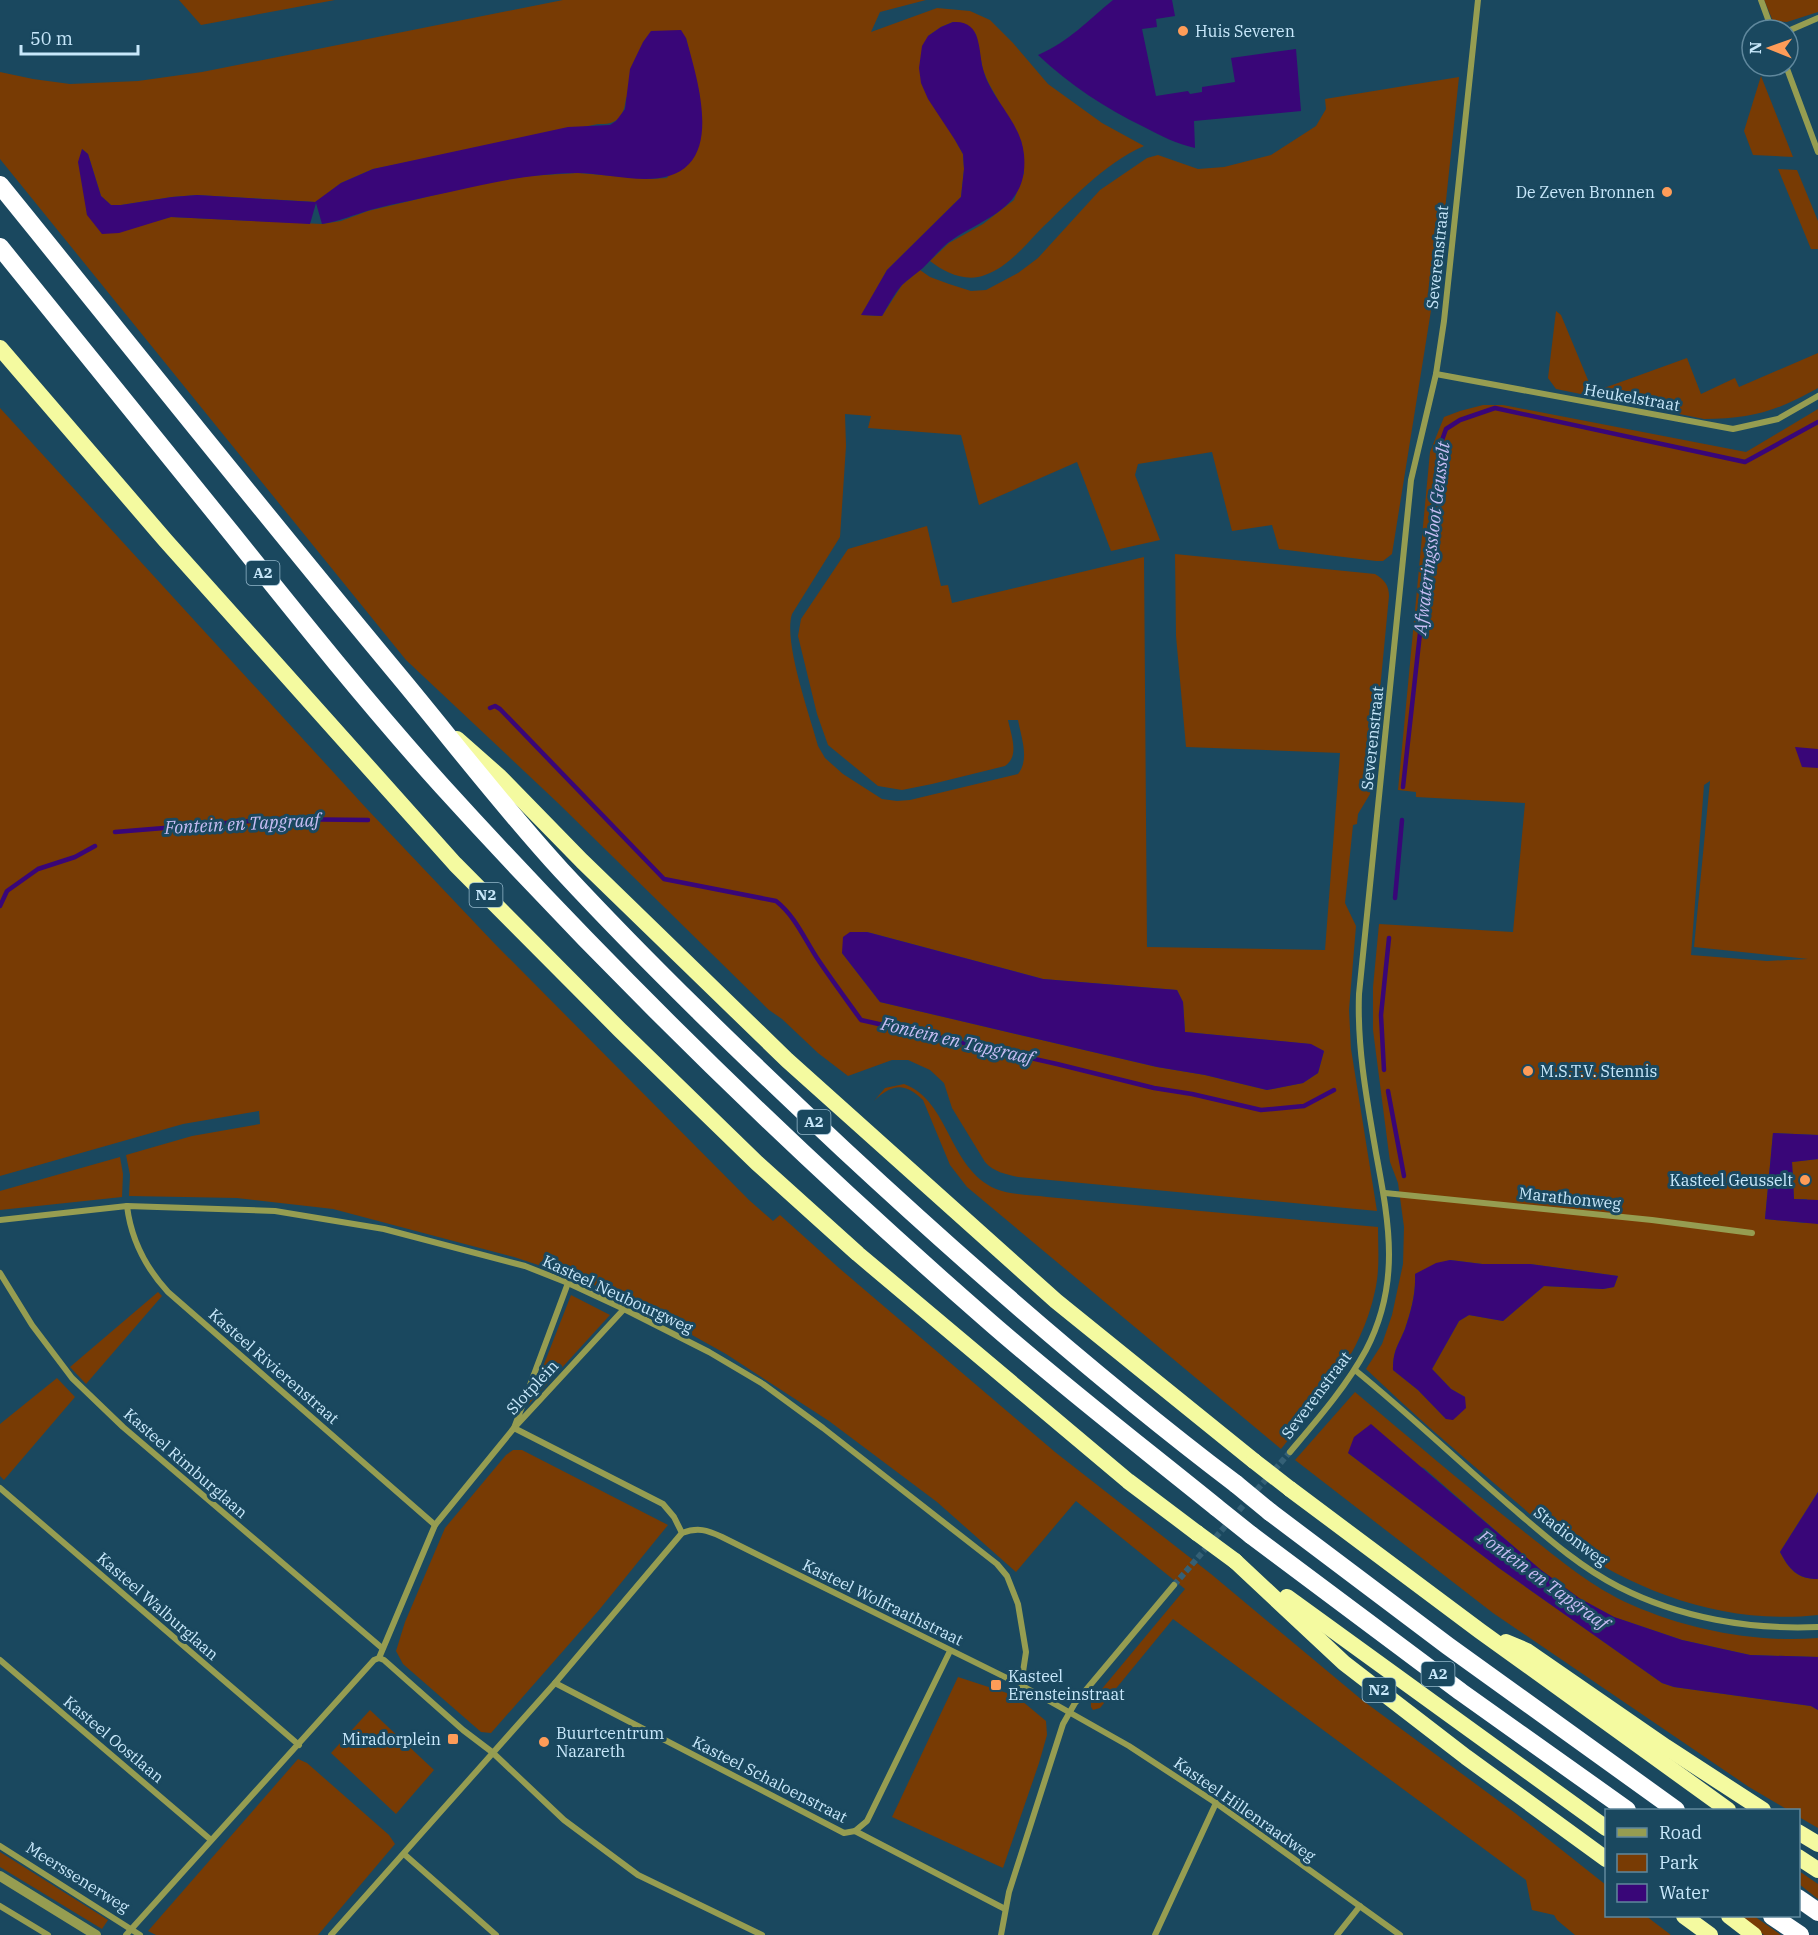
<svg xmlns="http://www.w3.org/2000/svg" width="1818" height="1935" font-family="'IBM Plex Serif',serif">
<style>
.green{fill:#783b04;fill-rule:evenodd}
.water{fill:#390678}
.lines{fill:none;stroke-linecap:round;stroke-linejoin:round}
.stream{stroke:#390678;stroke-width:4.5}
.minor-tunnel{stroke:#346076;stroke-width:6;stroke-dasharray:6 3;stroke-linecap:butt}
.minor{stroke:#969d51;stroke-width:6}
.tertiary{stroke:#969d51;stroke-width:10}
.trunk{stroke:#f4faa0;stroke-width:16}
.motorway{stroke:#fff;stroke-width:18}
.trunk-bridge{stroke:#f4faa0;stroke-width:16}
.motorway-bridge{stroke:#fff;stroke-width:18}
.poi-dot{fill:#fe9c58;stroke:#1a485f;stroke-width:2}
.labels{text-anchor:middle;stroke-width:6;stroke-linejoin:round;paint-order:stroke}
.shield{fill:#1a485f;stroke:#94b8cc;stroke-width:1.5}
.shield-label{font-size:15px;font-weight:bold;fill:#c8e8fb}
.poi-label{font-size:16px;fill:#c8e8fb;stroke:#1a485f;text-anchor:start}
.street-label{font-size:16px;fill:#c8e8fb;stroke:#1a485f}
.water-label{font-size:18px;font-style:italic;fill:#c7bdf4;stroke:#1a485f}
</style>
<rect width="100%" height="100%" fill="#1a485f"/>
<g class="green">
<path d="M179 0H335L201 25Z"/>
<path d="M563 0H926L880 12 871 32 937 8 970 11 990 20 1013 43 1048 84 1102 123 1144 146C1103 164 1070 201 1038 232 1023 248 1006 268 985 275 966 283 944 272 930 261L949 243 983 224 1014 200 1024 173V156L1021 141 988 82 983 70 976 34 953 22 941 27 928 36 955 140 963 154 964 169 961 197 887 270 862 315 882 316 902 285 920 270 930 277 949 284 971 291 986 290 1018 273 1038 258 1100 190 1147 158 1158 155 1198 169 1224 167 1271 155 1316 126 1326 109 1325 99 1459 77 1441 248 1392 554 1383 561H1376L1279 549 1272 525 1232 531 1212 452 1138 464 1135 475 1160 540 1111 551 1077 462 979 505 961 435 868 428 871 416 845 414 846 446 840 537 792 614C783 642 810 715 818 746L825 758 843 774 882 799 897 801 910 800 1018 774C1030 759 1021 737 1018 720H1008C1011 735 1020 756 1005 766L932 784 902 790 878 786 828 745 817 714 798 636 801 619 848 549 927 526 941 586 948 585 952 603 1144 557 1147 947 1325 950 1340 753 1186 747 1176 636 1175 554 1375 574C1385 580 1389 586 1389 596L1370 794 1358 814 1357 824 1353 825 1345 903 1356 926 1349 1010 1351 1049 1377 1211 1018 1177C1005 1174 994 1172 985 1162L952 1108 944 1083 930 1070 908 1060H892L848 1076 818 1053 782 1019 769 1010 558 803 406 660 0 159V72L33 79 70 84 138 81 202 72ZM686 38 699 92 702 119 667 178 650 179 578 173 528 176 489 182 368 211 341 221 322 224 171 217 153 222 87 215 82 149 88 154 101 196 111 205H121L172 197 197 195 316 202 341 183 373 169 598 124C618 125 624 116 626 98ZM867 932 1043 979 1177 990 1183 1002 1185 1032 1310 1044 1324 1051 1318 1073 1303 1083 1267 1090 1205 1075 1157 1067 880 1002 842 953Z"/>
<path d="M1764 0H1818V12L1787 22 1773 21Z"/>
<path d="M1761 76 1793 157 1753 155 1744 131Z"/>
<path d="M1778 169 1797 170 1818 221V249H1811Z"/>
<path d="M1556 311 1561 315 1593 392 1687 358 1701 394 1735 378 1739 387 1818 353V388C1777 411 1752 419 1704 419L1556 389 1548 378Z"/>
<path d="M1483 405H1503L1746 452 1818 409V1135L1773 1133 1765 1219 1805 1223 1807 1199H1794L1792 1162 1818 1159V1492L1780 1552C1789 1569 1797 1579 1818 1579V1615C1727 1625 1639 1594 1565 1542 1541 1525 1518 1503 1495 1484 1451 1447 1408 1409 1366 1369L1382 1344 1392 1315 1403 1264 1404 1227 1398 1183 1390 1162 1373 1030V987L1379 924 1513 932 1525 803 1416 797V792L1398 790 1430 452 1444 417 1460 411ZM1710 781 1694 947 1808 959 1767 961 1691 955 1704 785ZM1450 1260 1482 1264H1530L1618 1276 1614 1287 1603 1289 1544 1286 1503 1321 1469 1315 1459 1321 1432 1369 1451 1389 1465 1397 1446 1419 1418 1390 1393 1370C1393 1350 1398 1346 1405 1329 1411 1311 1416 1294 1415 1274Z"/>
<path d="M0 408 367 809 493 942 749 1200 773 1221 780 1215 839 1268 1055 1452 1211 1574 1362 1700 1515 1813 1606 1885V1916H1646L1671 1935H1575L1557 1920 1554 1915 1532 1910 1526 1880 1173 1619 1100 1708 1093 1710 1091 1707V1702L1185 1589 1076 1501 1016 1572 937 1502 829 1421 726 1354 667 1321 584 1280 514 1257 333 1209 237 1198 129 1196 130 1175 126 1155 192 1136 260 1124 259 1111 183 1124 0 1176Z"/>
<path d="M904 1084C950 1101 948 1168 996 1189 1011 1195 1031 1195 1047 1197L1378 1227C1378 1248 1380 1270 1375 1291 1361 1356 1321 1399 1281 1449L967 1187 950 1165 923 1100C904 1082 892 1084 874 1101L885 1088Z"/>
<path d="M120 1157 123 1174 122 1197 0 1210V1191Z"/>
<path d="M158 1292 162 1296 86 1384 70 1367Z"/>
<path d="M571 1295 610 1315 528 1405Z"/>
<path d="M57 1378 75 1397 4 1480 0 1476V1424Z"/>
<path d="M1355 1392C1412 1440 1468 1488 1527 1534 1560 1560 1593 1588 1632 1605 1689 1630 1756 1643 1818 1638V1657L1750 1655 1682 1640 1614 1617 1579 1598 1541 1570 1424 1468 1348 1453 1499 1568 1662 1683 1674 1687 1811 1706 1818 1710V1828L1799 1817 1798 1810H1788L1749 1787 1493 1613 1295 1460Z"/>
<path d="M513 1450H522L668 1525 599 1610 491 1733 481 1732 403 1664 396 1651 405 1622 445 1528 506 1455Z"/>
<path d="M958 1677 1016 1696 1046 1721 1047 1735 1039 1763 1003 1868 892 1817Z"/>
<path d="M370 1710 434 1770 396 1814 331 1753Z"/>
<path d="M298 1759 307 1763 389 1835 395 1844 318 1935H156L148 1931Z"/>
<path d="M0 1852 108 1920 102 1929 0 1867Z"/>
<path d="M1799 1871 1818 1884V1899L1799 1884Z"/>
<path d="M1737 1916H1754L1781 1935H1764Z"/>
</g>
<g class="water">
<path d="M1113 0H1172L1175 16 1156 19 1157 27 1142 29 1156 96 1188 91 1190 94 1202 92V87L1235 82 1231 58 1296 49 1301 111 1194 121 1195 148C1177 144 1161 136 1144 127 1105 108 1070 85 1038 55 1070 41 1087 21 1113 0Z"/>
<path d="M953 22C982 20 978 49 983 69 991 100 1021 121 1024 155 1029 209 984 217 949 242 940 249 931 260 923 268 916 274 908 279 902 285 894 294 888 306 882 316L861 315 887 270 961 197 964 169 963 154 955 140 928 99 921 83 919 68 922 46 928 36 941 27Z"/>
<path d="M681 30 686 38C695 71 716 136 689 164 663 192 609 172 575 173 530 174 494 182 450 192 423 198 397 203 370 210 353 215 341 221 322 224L316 203 310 224 171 217 119 233 102 234 87 215 78 162 82 149 88 154 101 196 111 205H121L172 197 197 195 315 202 341 183 373 169 568 127 610 125 616 121 625 109 630 69 643 42 651 31Z"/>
<path d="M1795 747 1818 749V768L1802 767Z"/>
<path d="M850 932H867L1043 979 1177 990 1183 1002 1185 1032 1311 1044 1324 1051 1318 1073 1303 1083 1267 1090 1205 1075 1157 1067 880 1002 842 953 843 937Z"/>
<path d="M1773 1133 1818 1135V1159L1792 1162 1794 1199 1818 1200V1224L1765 1219Z"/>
<path d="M1450 1260 1482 1264H1530L1618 1276 1614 1287 1603 1289 1544 1286 1503 1321 1469 1315 1459 1321 1432 1369 1451 1389 1465 1397 1466 1408 1453 1420 1446 1419 1418 1390 1393 1370C1393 1350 1398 1346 1405 1329 1411 1311 1416 1294 1415 1274L1436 1263Z"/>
<path d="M1371 1424 1541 1570 1579 1598 1614 1617 1682 1640 1750 1655 1818 1657V1710L1811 1706 1674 1687 1662 1683 1499 1568 1348 1453 1354 1437Z"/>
<path d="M1818 1492V1579C1797 1579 1789 1569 1780 1552Z"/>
</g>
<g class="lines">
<g class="stream">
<path d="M490 708 495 706 500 709 664 879 776 901C795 916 804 938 817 958 831 979 846 999 861 1020L1057 1064 1154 1088 1192 1094 1261 1110 1304 1106 1334 1090"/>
<path d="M1403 787 1441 443 1446 429 1460 420 1495 408 1745 462 1818 422"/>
<path d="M115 832 276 819 368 820"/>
<path d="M1395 898 1402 820"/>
<path d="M0 906 7 891 38 869 75 857 95 846"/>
<path d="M1384 1070 1381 1015 1389 938"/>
<path d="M1388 1091 1404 1176"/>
</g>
<path class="minor-tunnel" d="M1174 1585 1290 1452"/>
<g class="minor">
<path d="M1761 0 1772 30"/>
<path d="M1788 31 1818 18"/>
<path d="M1786 66 1818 152"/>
<path d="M1436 374 1733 429 1778 419 1818 396"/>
<path d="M1385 1193 1652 1220 1752 1233"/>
<path d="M127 1206C131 1239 145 1267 168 1292L435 1525"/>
<path d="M0 1220 127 1206 275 1211 384 1229 525 1266 568 1283 624 1309 709 1352 763 1384 823 1428 997 1564 1007 1576 1018 1604 1026 1652 1021 1685"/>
<path d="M0 1273 32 1325 72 1378 123 1427 382 1648"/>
<path d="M568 1283 514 1428 624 1309"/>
<path d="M1355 1370C1408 1413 1457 1460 1509 1505 1544 1535 1578 1566 1619 1587 1680 1618 1750 1630 1818 1627"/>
<path d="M1290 1452C1317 1420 1346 1387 1366 1350 1401 1283 1389 1223 1376 1153 1367 1101 1357 1048 1359 994L1411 480 1436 374 1444 321 1478 0"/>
<path d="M0 1488 299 1745"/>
<path d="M379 1658 384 1660 463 1730 492 1752 564 1820 638 1875 762 1935"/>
<path d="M0 1660 211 1840"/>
<path d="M555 1683 844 1833 855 1831 1005 1909"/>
<path d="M855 1831 867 1821 950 1651"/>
<path d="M0 1846 140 1935"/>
<path d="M404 1854 496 1935"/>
<path d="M0 1906 48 1935"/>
<path d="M126 1935 374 1660 379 1658 435 1525 514 1428 663 1504 674 1517 682 1533"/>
<path d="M331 1935 555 1683 682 1533C698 1527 707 1530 722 1537L1021 1685 1129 1746 1216 1803 1400 1935"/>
<path d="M1001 1935 1009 1892 1063 1724 1075 1703 1174 1585"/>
<path d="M1155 1935 1216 1803"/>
<path d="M1337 1935 1360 1906"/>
</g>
<path class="tertiary" d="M0 1876 96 1935"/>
<g class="trunk">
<path d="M0 348 166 541 455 864 620 1030 757 1163 858 1254 1128 1481 1197 1533"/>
<path d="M457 739 500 777 582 861 787 1060 1056 1301 1254 1461"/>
<path d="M1290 1489 1480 1631 1728 1810"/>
<path d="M1235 1561 1344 1663 1466 1757 1606 1859"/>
<path d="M1287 1597 1606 1828"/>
<path d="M1506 1642 1527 1651 1666 1747 1763 1810"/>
<path d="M1798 1832 1818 1844"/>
<path d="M1798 1857 1818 1870"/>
<path d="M1684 1916 1710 1935"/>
<path d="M1729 1916 1754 1935"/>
</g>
<g class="motorway">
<path d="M0 185C133 349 264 514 399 676 453 741 504 808 561 870 651 967 747 1059 844 1150 970 1267 1099 1380 1236 1484"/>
<path d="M0 247C77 343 155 439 233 535 301 620 369 705 442 786 612 973 793 1150 984 1317 1059 1383 1138 1444 1216 1507"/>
<path d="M1270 1512 1448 1646 1676 1810"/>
<path d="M1251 1535 1461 1692 1627 1810"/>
<path d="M1798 1898 1818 1912"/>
<path d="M1772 1916 1800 1935"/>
</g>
<g class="trunk-bridge">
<path d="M1254 1461 1290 1489"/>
<path d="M1197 1533 1235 1561"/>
</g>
<g class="motorway-bridge">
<path d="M1236 1484 1270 1512"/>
<path d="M1216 1507 1251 1535"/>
</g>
</g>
<g class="poi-dot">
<circle cx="1183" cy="31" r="6"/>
<circle cx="1667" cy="192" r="6"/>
<circle cx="1528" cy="1071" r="6"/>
<circle cx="1805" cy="1180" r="6"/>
<rect x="990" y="1679" width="12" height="12" rx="3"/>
<rect x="447" y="1733" width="12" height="12" rx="3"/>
<circle cx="544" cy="1742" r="6"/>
</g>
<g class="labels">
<g class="shield">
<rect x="246.5" y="561" width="33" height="24" rx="4.5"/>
<rect x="469.5" y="883" width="33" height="24" rx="4.5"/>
<rect x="797.5" y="1110" width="33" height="24" rx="4.5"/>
<rect x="1421.5" y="1662" width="33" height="24" rx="4.5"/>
<rect x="1362.5" y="1678" width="33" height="24" rx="4.5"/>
</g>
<g class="shield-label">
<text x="263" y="578">A2</text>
<text x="486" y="900">N2</text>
<text x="814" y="1127">A2</text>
<text x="1438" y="1679">A2</text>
<text x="1379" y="1695">N2</text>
</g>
<g class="poi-label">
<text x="1195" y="37">Huis Severen</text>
<text x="1655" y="198" text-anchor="end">De Zeven Bronnen</text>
<text x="1540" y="1077">M.S.T.V. Stennis</text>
<text x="1793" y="1186" text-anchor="end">Kasteel Geusselt</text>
<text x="1008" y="1682">Kasteel<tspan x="1008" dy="18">Erensteinstraat</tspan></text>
<text x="556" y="1739">Buurtcentrum<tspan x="556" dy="18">Nazareth</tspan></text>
<text x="441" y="1745" text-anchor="end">Miradorplein</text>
</g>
<g class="street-label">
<text transform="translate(1437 257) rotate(-84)" y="6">Severenstraat</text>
<text transform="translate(1632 397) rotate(10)" y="6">Heukelstraat</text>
<text transform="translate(1372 738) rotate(-84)" y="6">Severenstraat</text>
<text transform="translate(1570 1198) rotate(6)" y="6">Marathonweg</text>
<text transform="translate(618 1294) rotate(25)" y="6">Kasteel Neubourgweg</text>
<text transform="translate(274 1366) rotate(41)" y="6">Kasteel Rivierenstraat</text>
<text transform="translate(532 1387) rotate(-47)" y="6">Slotplein</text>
<text transform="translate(1316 1395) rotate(-53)" y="6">Severenstraat</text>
<text transform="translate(186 1463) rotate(41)" y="6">Kasteel Rimburglaan</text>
<text transform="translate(1571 1536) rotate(37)" y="6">Stadionweg</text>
<text transform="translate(883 1602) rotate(26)" y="6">Kasteel Wolfraathstraat</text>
<text transform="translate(158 1606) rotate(41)" y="6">Kasteel Walburglaan</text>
<text transform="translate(114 1739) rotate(40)" y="6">Kasteel Oostlaan</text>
<text transform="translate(770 1779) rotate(27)" y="6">Kasteel Schaloenstraat</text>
<text transform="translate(1245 1809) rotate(35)" y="6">Kasteel Hillenraadweg</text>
<text transform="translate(78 1877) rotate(32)" y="6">Meerssenerweg</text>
</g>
<g class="water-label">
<text transform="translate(1432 538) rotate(-83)" y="6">Afwateringssloot Geusselt</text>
<text transform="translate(242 824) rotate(-3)" y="6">Fontein en Tapgraaf</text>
<text transform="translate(957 1041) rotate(13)" y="6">Fontein en Tapgraaf</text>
<text transform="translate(1543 1580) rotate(36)" y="6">Fontein en Tapgraaf</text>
</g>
</g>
<rect x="1605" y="1809" width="195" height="108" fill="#1a485f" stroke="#60889d" stroke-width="1.5"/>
<rect x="1617" y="1828" width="30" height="9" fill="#969d51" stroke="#60889d" stroke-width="1.5"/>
<text x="1659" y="1839" font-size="18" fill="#c8e8fb">Road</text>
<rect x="1617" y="1854" width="30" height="18" fill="#783b04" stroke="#60889d" stroke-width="1.5"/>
<text x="1659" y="1869" font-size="18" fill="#c8e8fb">Park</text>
<rect x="1617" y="1884" width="30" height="18" fill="#390678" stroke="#60889d" stroke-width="1.5"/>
<text x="1659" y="1899" font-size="18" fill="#c8e8fb">Water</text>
<g transform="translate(1770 48) rotate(271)"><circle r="28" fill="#1a485f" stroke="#60889d" stroke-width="1.5"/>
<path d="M0-4.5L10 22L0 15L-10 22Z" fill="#fe9c58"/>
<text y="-9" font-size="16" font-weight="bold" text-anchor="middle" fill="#c8e8fb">N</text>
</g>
<path d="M21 45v9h117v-9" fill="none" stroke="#c8e8fb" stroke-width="3"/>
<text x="30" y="45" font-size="18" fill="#c8e8fb" stroke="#1a485f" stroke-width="4.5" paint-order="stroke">50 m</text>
</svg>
